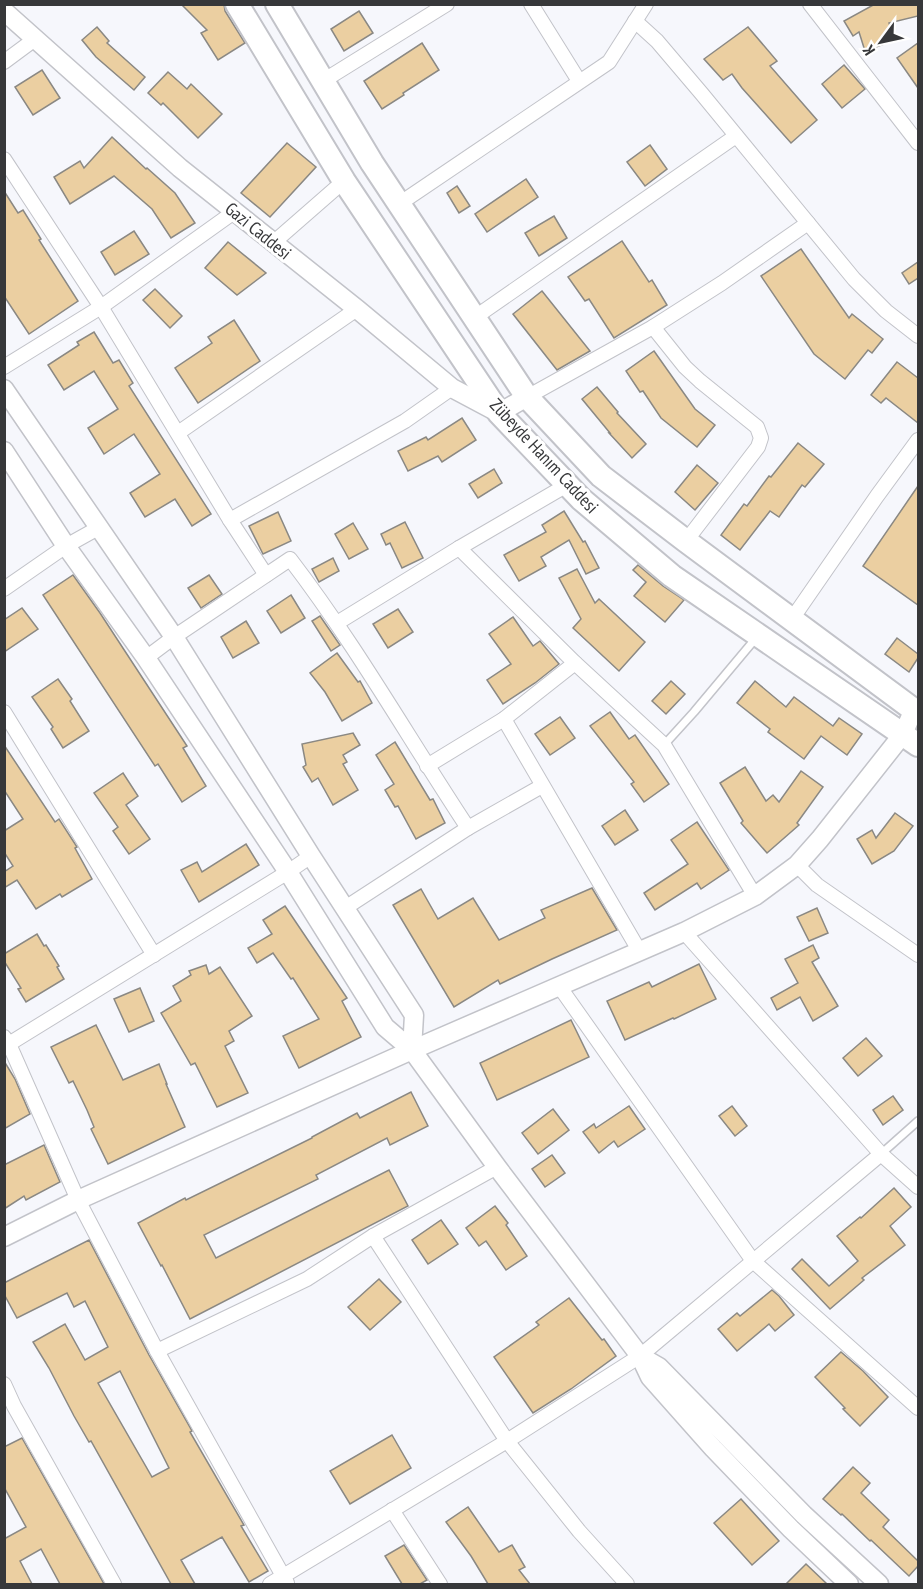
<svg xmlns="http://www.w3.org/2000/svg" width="923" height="1589" font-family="'PT Sans Narrow',sans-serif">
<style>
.building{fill:#ebcfa1;stroke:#8a8883;stroke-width:1.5;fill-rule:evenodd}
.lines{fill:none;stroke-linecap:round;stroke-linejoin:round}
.service-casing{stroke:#c2c3c9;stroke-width:10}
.minor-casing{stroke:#c2c3c9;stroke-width:16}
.tertiary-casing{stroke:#c2c3c9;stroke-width:21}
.primary-casing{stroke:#c2c3c9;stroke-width:26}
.service{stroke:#fff;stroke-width:7}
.minor{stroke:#fff;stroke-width:14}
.tertiary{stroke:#fff;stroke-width:18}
.primary{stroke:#fff;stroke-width:22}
.labels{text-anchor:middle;stroke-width:6;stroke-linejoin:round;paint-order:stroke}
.street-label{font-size:18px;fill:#37383a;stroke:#fff}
</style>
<rect width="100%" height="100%" fill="#f6f7fc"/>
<g class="building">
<path d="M181 4H224L225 11 245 43 218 60 201 33 207 30Z"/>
<path d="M875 4H918V16L889 23 895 40 865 51 859 32 853 36 844 21Z"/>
<path d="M359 11 373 33 344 51 331 29Z"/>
<path d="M97 27 109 41 107 43 145 77 134 90 96 57 82 40Z"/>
<path d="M748 27 777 61 770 66 817 120 791 143 742 88 732 74 723 80 704 59Z"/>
<path d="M422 43 439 70 403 93 404 95 382 109 364 81Z"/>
<path d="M918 43V88L897 58Z"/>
<path d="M844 65 865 89 842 108 822 84Z"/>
<path d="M42 70 60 98 33 115 15 87Z"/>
<path d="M168 72 187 89 191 84 222 114 198 138 163 103 161 105 148 93Z"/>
<path d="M112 137 146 169 147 168 175 193 195 223 171 238 152 209 114 176 70 204 54 177 80 161 84 168Z"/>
<path d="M287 143 316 167 270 217 241 193Z"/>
<path d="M650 145 667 169 645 186 627 162Z"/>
<path d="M526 179 538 197 487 232 475 214Z"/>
<path d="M457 186 470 206 459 213 447 193Z"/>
<path d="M4 191 18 213 23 210 41 239 39 240 78 301 29 334 4 296Z"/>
<path d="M554 216 567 238 539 256 525 233Z"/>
<path d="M134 231 149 254 115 275 101 252Z"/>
<path d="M622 241 649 282 652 280 667 305 614 338 589 299 585 301 568 277Z"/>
<path d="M228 242 266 273 237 295 205 268Z"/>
<path d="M801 249 849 318 852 314 883 339 872 353 868 350 845 379 814 354 761 276Z"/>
<path d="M918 262V278L909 284 902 273Z"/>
<path d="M155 289 182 316 170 328 143 300Z"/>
<path d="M542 291 590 351 557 370 513 314Z"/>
<path d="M234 320 260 361 198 403 175 368 212 343 208 337Z"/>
<path d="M94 332 113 363 119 360 133 383 129 386 211 514 192 526 175 499 145 517 130 493 160 474 134 434 104 454 88 428 118 409 94 371 64 390 48 365 79 345 77 342Z"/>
<path d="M654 351 695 409 715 425 697 447 661 418 643 391 640 392 626 371Z"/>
<path d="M897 362 918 378V423L886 398 881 403 871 395Z"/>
<path d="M597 387 618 412 617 413 646 444 632 458 609 433H610L582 399Z"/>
<path d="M462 418 476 440 442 462 438 456 408 471 398 451 426 437 428 440Z"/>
<path d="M798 443 824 464 805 487 802 485 779 517 770 511 740 550 721 535 744 504 747 506 769 476 771 477Z"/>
<path d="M697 465 718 483 695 510 675 492Z"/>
<path d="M494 469 502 483 478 498 469 484Z"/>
<path d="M918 486V605L863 566Z"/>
<path d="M564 511 583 542 585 541 599 568 586 574 569 540 541 557 546 566 519 581 504 555 546 532 542 525Z"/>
<path d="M278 512 291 541 263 554 249 526Z"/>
<path d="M405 522 423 558 402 568 390 543 386 545 381 534Z"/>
<path d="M353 523 368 549 349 559 335 534Z"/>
<path d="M333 558 339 571 319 582 312 569Z"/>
<path d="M638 565 663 586 684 600 665 622 634 596 646 582 633 570Z"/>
<path d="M577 569 595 603 599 599 645 642 619 671 573 628 581 619 559 578Z"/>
<path d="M73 575 100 613 187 746 183 748 206 786 182 802 158 764 155 766 43 595Z"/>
<path d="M209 575 222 594 201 608 188 588Z"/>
<path d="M291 595 305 618 281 633 267 611Z"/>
<path d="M22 608 38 629 4 652V620Z"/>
<path d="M398 609 413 632 388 648 373 624Z"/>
<path d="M320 616 340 645 331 651 312 621Z"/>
<path d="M513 617 533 646 540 641 559 664 535 683 503 704 487 680 511 664 489 634Z"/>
<path d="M246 621 259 643 233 658 221 637Z"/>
<path d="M897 638 918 654V658L909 672 885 654Z"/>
<path d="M337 653 358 682 360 681 372 703 342 721 325 692 310 673Z"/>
<path d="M58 679 72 699 70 701 89 731 63 748 51 729 53 727 32 697Z"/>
<path d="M671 681 685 694 666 714 652 701Z"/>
<path d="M755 681 786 707 794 697 833 726 839 718 862 734 847 755 821 736 804 759 768 732 770 729 737 703Z"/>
<path d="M610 712 629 739 635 735 669 784 644 802 631 784 634 782 590 726Z"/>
<path d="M560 717 575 738 550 755 535 734Z"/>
<path d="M353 733 360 745 343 755 347 762 343 764 358 790 333 805 318 778 312 782 303 767 306 765 302 744Z"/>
<path d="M395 742 430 800 433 799 445 823 416 839 398 806 395 807 385 790 394 784 376 755Z"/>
<path d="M4 745 55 822 59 819 77 847 75 848 92 879 62 897 60 894 36 909 17 880 4 888V872L13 866 4 852V831L23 819 4 790Z"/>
<path d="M745 767 766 801 773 795 779 802 801 771 823 787 797 823 799 825 767 853 741 823 743 821 720 783Z"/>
<path d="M123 773 138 796 126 805 150 839 129 854 113 831 118 827 94 793Z"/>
<path d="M625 810 638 830 615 845 602 826Z"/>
<path d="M895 813 913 826 894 851 872 864 857 839 872 830 876 838Z"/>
<path d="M697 822 729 870 701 889 697 883 655 910 644 893 688 864 671 840Z"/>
<path d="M246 844 259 865 199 902 181 870 197 862 202 872Z"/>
<path d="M592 888 617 930 552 959 500 984 498 980 454 1007 393 905 421 889 438 919 473 898 499 940 545 918 541 910Z"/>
<path d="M285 906 347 998 342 1001 361 1037 299 1068 283 1036 319 1019 293 978 291 979 273 953 257 963 248 948 272 934 263 920Z"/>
<path d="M817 908 828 933 809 941 797 917Z"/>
<path d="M37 934 44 946 46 945 59 966 57 967 64 979 26 1002 18 989 21 988 4 961V954Z"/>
<path d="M813 945 819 958 812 962 838 1006 813 1021 800 997 777 1010 771 998 798 983 785 959Z"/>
<path d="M699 964 716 999 674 1019 673 1018 625 1040 607 1001 649 982 652 987Z"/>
<path d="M206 965 209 974 220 967 252 1016 229 1031 234 1041 225 1046 248 1093 217 1107 195 1063 191 1065 161 1013 181 1001 173 986 191 975 189 971Z"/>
<path d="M140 988 154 1021 129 1032 114 999Z"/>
<path d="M571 1020 589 1057 497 1100 480 1063Z"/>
<path d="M96 1025 123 1080 159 1064 167 1084H166L185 1127 108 1164 91 1129 94 1127 87 1110 73 1081 69 1083 51 1047Z"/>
<path d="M866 1038 882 1056 858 1076 843 1058Z"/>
<path d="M4 1061 15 1079 30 1114 4 1129Z"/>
<path d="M411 1092 428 1126 390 1145 387 1138 316 1175 318 1179 204 1235 216 1258 389 1170 408 1206 190 1319 162 1265 161 1266 138 1223 185 1198 186 1200 312 1138V1137L357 1113 360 1118Z"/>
<path d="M893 1096 903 1110 883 1125 873 1110Z"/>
<path d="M629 1106 645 1129 618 1147 614 1141 599 1153 583 1132 594 1124 596 1128Z"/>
<path d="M732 1106 747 1126 735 1136 719 1116Z"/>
<path d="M553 1109 569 1130 538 1154 522 1133Z"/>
<path d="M44 1145 60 1182 26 1200 24 1196 4 1209V1165Z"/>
<path d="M552 1155 565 1173 545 1187 532 1169Z"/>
<path d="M894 1188 911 1207 890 1226 905 1245 862 1278 864 1280 830 1309 792 1269 802 1259 829 1286 858 1261 837 1236 860 1217 861 1218Z"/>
<path d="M495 1206 508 1223 506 1225 527 1256 506 1270 486 1241 479 1246 466 1228Z"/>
<path d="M441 1220 458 1244 428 1264 412 1240Z"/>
<path d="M89 1240 149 1355 192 1431 190 1432 244 1525 241 1526 268 1571 249 1582 222 1537 181 1560 195 1584H171L91 1441 89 1442 74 1416 49 1368 33 1342 65 1324 85 1360 108 1347 85 1301 74 1307 67 1293 17 1318 4 1294V1283ZM120 1371 169 1468 152 1477 98 1383Z"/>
<path d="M379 1279 401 1302 370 1330 348 1307Z"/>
<path d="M772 1290 779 1296 794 1315 775 1331 769 1324 737 1351 718 1329 737 1313 740 1316Z"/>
<path d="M569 1298 602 1340 604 1339 616 1356 571 1389 533 1413 494 1357 539 1325 536 1322Z"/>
<path d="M841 1352 863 1371 888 1397 860 1426 843 1409 845 1408 815 1377Z"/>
<path d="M392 1435 411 1468 350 1504 330 1471Z"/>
<path d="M22 1438 98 1573 104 1584H60L41 1549 20 1561 32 1584H4V1539L26 1527 4 1487V1447Z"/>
<path d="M853 1467 870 1483 861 1493 889 1520 883 1527 918 1561V1566L909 1576 871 1540 870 1541 842 1514 841 1515 823 1499Z"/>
<path d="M741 1499 779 1541 752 1565 714 1523Z"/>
<path d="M468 1507 499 1552 512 1545 525 1567 519 1570 530 1584H488L471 1556 446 1522Z"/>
<path d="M404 1545 427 1580 420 1584H402L385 1556Z"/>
<path d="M806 1564 827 1584H786Z"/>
</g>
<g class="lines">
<g class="service-casing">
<g id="service">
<path d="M664 745 694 712 756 638"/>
<path d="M881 1154 918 1121"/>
</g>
</g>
<g class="minor-casing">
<g id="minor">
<path d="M531 4 579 81"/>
<path d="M810 4 918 143"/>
<path d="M635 21 657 41 702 94 854 279 886 311 918 336"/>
<path d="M4 62 35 39"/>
<path d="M323 81 447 4"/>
<path d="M4 159 101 307 230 520 266 575"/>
<path d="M399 204 609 62 646 4"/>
<path d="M273 243 344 181"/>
<path d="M474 318 736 136"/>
<path d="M653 327 685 367 700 381 757 427 761 438 758 447 686 541"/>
<path d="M4 367 101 307 234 212"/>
<path d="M527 397 653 327 722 283 808 223"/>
<path d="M178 433 357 309"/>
<path d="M230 520 405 421 452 388"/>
<path d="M459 548 575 663 664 745 755 896"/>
<path d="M4 589 66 546 100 527"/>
<path d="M792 619 877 496 918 440"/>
<path d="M337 623 459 548 567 485"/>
<path d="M146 658 174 637 290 559C356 645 409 739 468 828"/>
<path d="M4 712 154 955"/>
<path d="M504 719 640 952"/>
<path d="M427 766 504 719 575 663"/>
<path d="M797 865 817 885 918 955"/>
<path d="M345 908 468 828 542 786"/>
<path d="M684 932 881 1154 918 1187"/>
<path d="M559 986 753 1261 918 1408"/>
<path d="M4 1037 9 1044 78 1200 157 1351 287 1583"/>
<path d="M4 1047 288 872 311 856"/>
<path d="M373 1236 507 1441 579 1531 627 1584"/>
<path d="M157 1351 307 1279 373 1236 497 1167"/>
<path d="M4 1384 14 1406 114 1584"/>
<path d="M392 1510 440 1584"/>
<path d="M270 1584 507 1441 640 1356 881 1154"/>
</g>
</g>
<g class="tertiary-casing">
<g id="tertiary">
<path d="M4 11 180 168 357 309 452 388 499 413 527 397"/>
<path d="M4 389 174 637 311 856 414 1015 412 1050 385 1027 288 872 146 658 66 546 4 451"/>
<path d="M412 1050 497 1167 640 1356 650 1377 713 1448 791 1529 849 1584"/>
<path d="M4 1237 78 1200 412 1050 684 932 755 896 797 865 820 839 903 734 914 709"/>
<path d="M640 1356 659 1367 804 1515 879 1584"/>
</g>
</g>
<g class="primary-casing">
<g id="primary">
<path d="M237 4 344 181 499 413 581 499 672 576 918 745"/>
<path d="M277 4 372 163 527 397 601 476 686 541 918 713"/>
</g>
</g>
<use href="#service" class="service"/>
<use href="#minor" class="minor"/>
<use href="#tertiary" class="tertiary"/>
<use href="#primary" class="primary"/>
</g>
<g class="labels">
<g class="street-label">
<text transform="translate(258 231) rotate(39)" y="6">Gazi Caddesi</text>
<text transform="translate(544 456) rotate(47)" y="6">Zübeyde Hanım Caddesi</text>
</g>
</g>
<rect width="923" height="1589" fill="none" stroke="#37383a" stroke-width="12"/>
<g transform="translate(881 42) rotate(237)" stroke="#ffffff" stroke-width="4.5" paint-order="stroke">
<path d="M0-4.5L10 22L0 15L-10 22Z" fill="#37383a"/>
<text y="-9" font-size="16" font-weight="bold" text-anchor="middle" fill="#37383a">K</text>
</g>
</svg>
